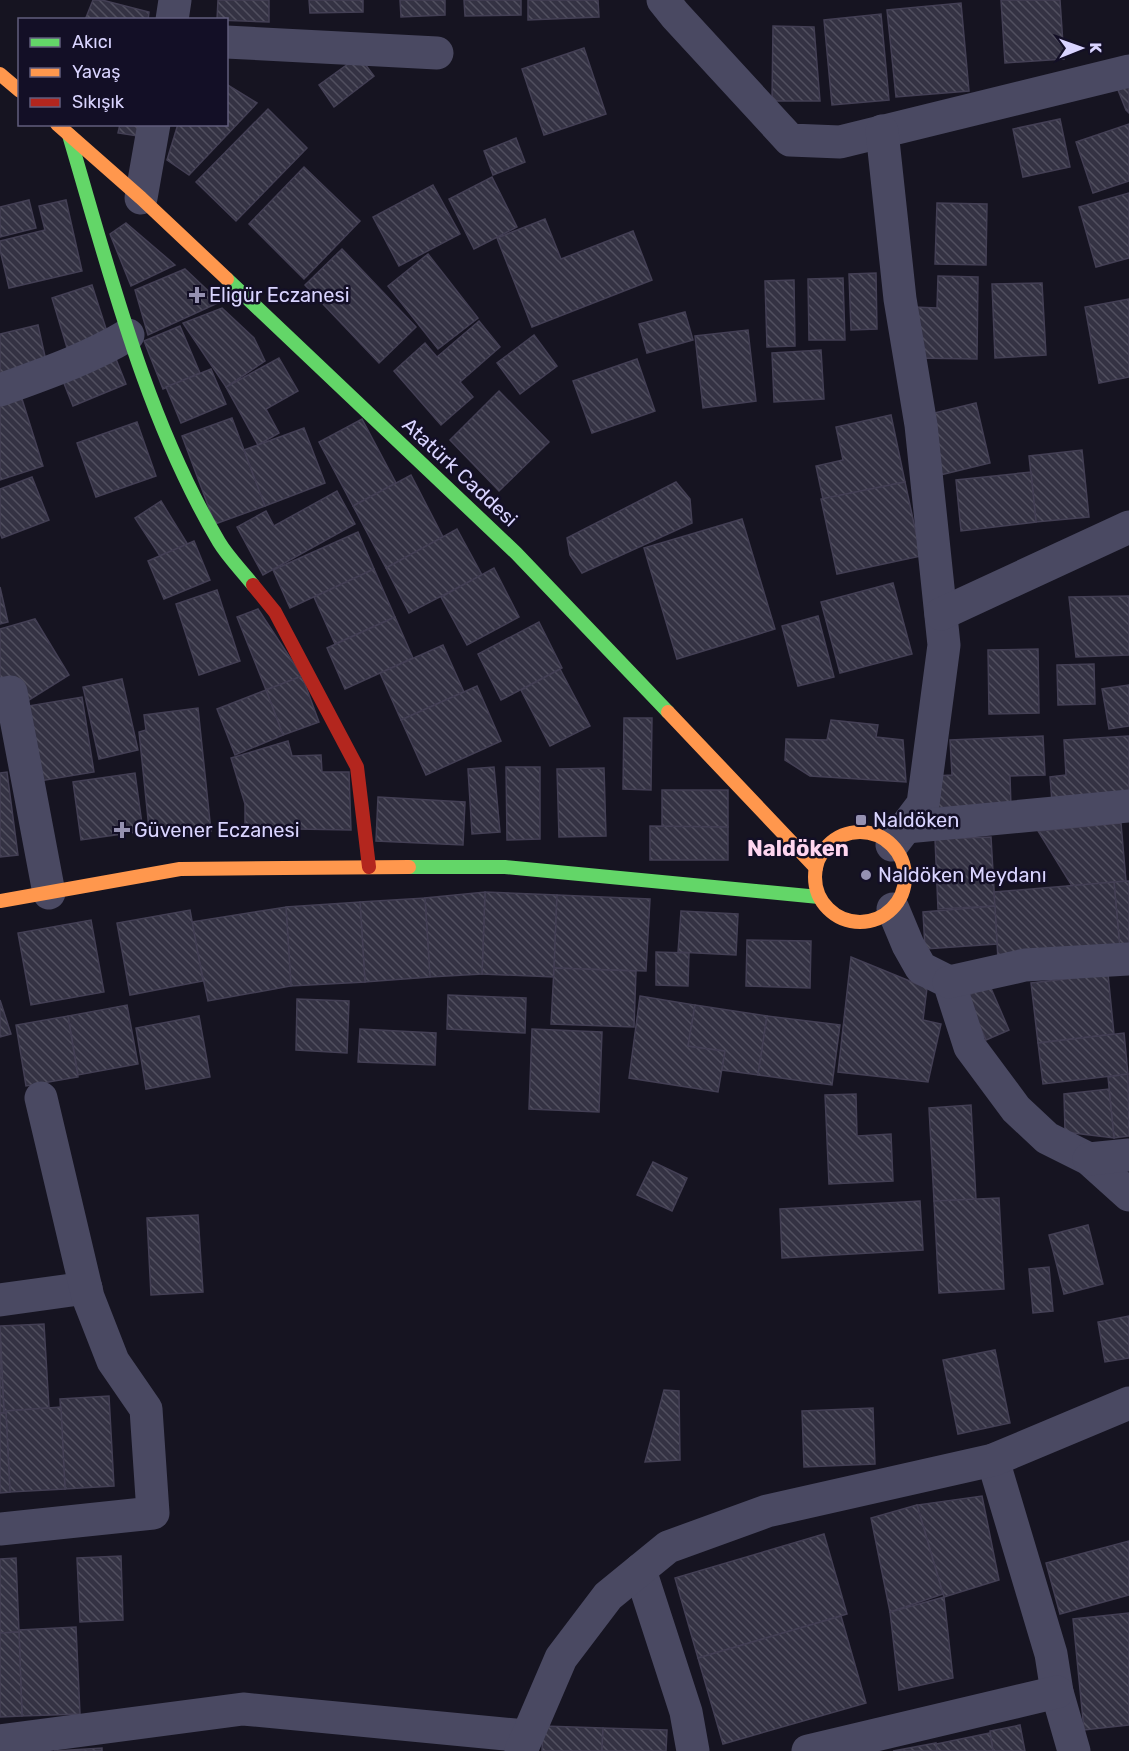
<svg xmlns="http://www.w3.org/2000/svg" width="1129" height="1751" font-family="Rubik,sans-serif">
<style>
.building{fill:url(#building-back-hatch);stroke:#433f54;stroke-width:1.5}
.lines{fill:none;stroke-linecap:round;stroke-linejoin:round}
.street{stroke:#4a4962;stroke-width:33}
.fast{stroke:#63d668;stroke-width:14}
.slow{stroke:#ff974d;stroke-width:14}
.jam{stroke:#b3261e;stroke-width:14}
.poi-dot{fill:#9591b1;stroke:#130f26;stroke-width:2}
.labels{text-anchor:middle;stroke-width:5;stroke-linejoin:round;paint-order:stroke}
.poi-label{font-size:20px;fill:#d9d4ff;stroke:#130f26;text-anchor:start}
.street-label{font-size:20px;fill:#d9d4ff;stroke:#130f26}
.quarter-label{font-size:22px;font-weight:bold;fill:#ffd6f0;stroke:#130f26}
</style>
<defs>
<pattern id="building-back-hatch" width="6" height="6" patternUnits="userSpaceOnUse" patternTransform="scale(1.5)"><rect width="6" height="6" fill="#343243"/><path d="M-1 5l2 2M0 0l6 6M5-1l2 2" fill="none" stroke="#514f5f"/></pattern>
</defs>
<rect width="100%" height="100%" fill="#161421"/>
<g class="building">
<path d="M93 0H102L149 12 148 20H85Z"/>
<path d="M218 0H269V22L217 20Z"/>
<path d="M309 0H363V12L310 13Z"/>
<path d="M400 0H445V15L401 17Z"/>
<path d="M464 0H521V15L465 16Z"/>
<path d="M528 0H598L599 17 528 20Z"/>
<path d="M1001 0H1060L1064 59 1005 63Z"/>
<path d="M961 3 969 91 896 97 887 10Z"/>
<path d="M881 14 889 100 832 105 824 20Z"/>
<path d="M773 26 814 27 820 101H772Z"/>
<path d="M584 48 606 114 544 135 522 69Z"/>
<path d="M359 56 374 76 334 107 319 85Z"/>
<path d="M226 84 257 103 189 175 167 160 178 124H226Z"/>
<path d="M1129 86V113L1126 110 1118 90Z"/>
<path d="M268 109 307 148 236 221 196 182Z"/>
<path d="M1060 119 1070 167 1023 177 1013 129Z"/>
<path d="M120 124H146L144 137 118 133Z"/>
<path d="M1129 124V181L1093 193 1076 142Z"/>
<path d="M516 138 525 162 493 175 484 151Z"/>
<path d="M304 167 360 221 304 279 249 224Z"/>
<path d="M492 177 517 227 474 249 449 199Z"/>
<path d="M433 185 460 234 399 266 373 217Z"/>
<path d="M1129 193V258L1096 267 1079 207Z"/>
<path d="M29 200 36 228 0 237V207Z"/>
<path d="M66 200 82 271 9 288 0 250V241L45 230 39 206Z"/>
<path d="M937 203 987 204 986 265 935 264Z"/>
<path d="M545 219 561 259 633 231 652 280 532 327 497 238Z"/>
<path d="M126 223 175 265 131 286 110 234Z"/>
<path d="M342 249 416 327 379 363 305 285Z"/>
<path d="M428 254 478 318 438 349 388 286Z"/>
<path d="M185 269 220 302 148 335 135 290Z"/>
<path d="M876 273 877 329 851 330 849 274Z"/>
<path d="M938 276 978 277 977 359 914 358 915 307 937 308Z"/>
<path d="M843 278 845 340H809L808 279Z"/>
<path d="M794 280 795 346 767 347 765 281Z"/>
<path d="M1042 283 1046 355 995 358 992 284Z"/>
<path d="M92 285 109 338 68 351 52 298Z"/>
<path d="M1129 299V377L1099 383 1085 307Z"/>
<path d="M222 308 254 338 265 361 226 387 183 323Z"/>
<path d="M685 312 693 340 647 353 639 324Z"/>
<path d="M479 321 500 347 460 382 473 397 441 425 394 371 425 343 437 357Z"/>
<path d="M38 325 48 370 0 381V334Z"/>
<path d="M180 326 200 373 163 389 144 341Z"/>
<path d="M748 330 756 401 703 408 695 336Z"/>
<path d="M534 335 557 366 520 394 497 363Z"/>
<path d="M112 349 126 384 73 406 59 371Z"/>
<path d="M821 350 824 399 774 402 772 353Z"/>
<path d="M279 358 298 391 266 409 279 433 258 445 226 387Z"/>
<path d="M637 359 655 411 592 433 573 381Z"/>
<path d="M211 369 226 404 181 423 166 387Z"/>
<path d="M499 391 549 442 499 491 450 440Z"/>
<path d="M22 399 43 466 0 480V406Z"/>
<path d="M976 403 990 463 940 475 926 415Z"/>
<path d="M891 415 905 482 823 499 816 466 843 460 836 427Z"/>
<path d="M232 418 265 506 215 524 182 436Z"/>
<path d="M362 419 396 483 353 506 319 442Z"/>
<path d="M137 422 156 476 96 497 77 443Z"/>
<path d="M304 428 325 483 265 506 244 450Z"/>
<path d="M1082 450 1089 517 1036 522 1029 456Z"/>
<path d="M1031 472 1036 522 961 531 956 480Z"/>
<path d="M411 475 443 537 386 568 353 506Z"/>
<path d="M32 477 49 520 2 538 0 533V489Z"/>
<path d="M676 482 690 499 692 523 582 573 570 555 567 538Z"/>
<path d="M905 482 921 556 837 574 821 499Z"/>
<path d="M337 491 355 524 263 575 237 527 266 511 274 526Z"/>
<path d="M161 501 188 545 160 556 135 518Z"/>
<path d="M742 519 775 629 677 659 644 548Z"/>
<path d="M457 529 482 575 409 613 386 568Z"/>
<path d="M358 532 374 569 290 608 273 570Z"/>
<path d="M194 541 210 580 164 599 148 561Z"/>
<path d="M494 568 519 617 467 645 441 597Z"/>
<path d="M374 569 395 617 335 644 314 597Z"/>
<path d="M893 583 912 654 840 673 821 602Z"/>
<path d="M0 587 8 622 0 624Z"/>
<path d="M217 590 240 661 199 675 176 604Z"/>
<path d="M1129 596V655L1076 657 1069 597Z"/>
<path d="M258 609 302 676 266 690 237 617Z"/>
<path d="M818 616 834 677 798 686 782 626Z"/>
<path d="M395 617 413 658 345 689 327 648Z"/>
<path d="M35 619 69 675 21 705 0 687V629Z"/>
<path d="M539 622 562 668 501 700 478 654Z"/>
<path d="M443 645 464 692 401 720 380 673Z"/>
<path d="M1038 649 1039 713 989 714 988 650Z"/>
<path d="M1094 664 1095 704 1058 705 1057 665Z"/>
<path d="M560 669 590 726 550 746 521 690Z"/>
<path d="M302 676 319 722 283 735 266 690Z"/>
<path d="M122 679 138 750 99 759 83 687Z"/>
<path d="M1129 685V726L1109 729 1102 689Z"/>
<path d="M477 686 501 741 426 775 401 720Z"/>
<path d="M266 690 283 735 235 755 217 709Z"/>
<path d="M82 697 94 772 40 781 28 706Z"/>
<path d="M198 708 211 831 150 838 139 732 146 730 144 715Z"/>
<path d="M624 718H652L651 790 623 789Z"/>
<path d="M831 720 878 725 876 737 903 740 906 782 810 776 785 760 786 739 827 740Z"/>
<path d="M1043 736 1045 775 1010 776 1011 807 937 811 935 776 952 775 950 740Z"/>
<path d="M1129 736V797L1052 802 1050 777 1066 775 1064 740Z"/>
<path d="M288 741 292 756 321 755 322 772H349L351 830 245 828V804L231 758Z"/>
<path d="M494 767 500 832 472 834 468 769Z"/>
<path d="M506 767H540V839L507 840Z"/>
<path d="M604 768 606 836 559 837 557 769Z"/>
<path d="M7 772 18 855 0 857V773Z"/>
<path d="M135 773 143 831 81 840 73 782Z"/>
<rect x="662" y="790" width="66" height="37"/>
<path d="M378 797 465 802 463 845 376 841Z"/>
<path d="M1121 823 1126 881 1072 886 1038 831Z"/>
<path d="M650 826 728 827V860H650Z"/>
<path d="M991 837 995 906 938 909 935 839Z"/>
<path d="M1129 881V949H1120L1114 882Z"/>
<path d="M1114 882 1120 949 998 959 994 892Z"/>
<path d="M485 892 557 895 554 977 482 974Z"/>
<path d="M485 892 482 974 430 977 425 898Z"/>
<path d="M557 895 650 899 646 971 554 968Z"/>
<path d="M425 898 430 977 365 982 360 902Z"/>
<path d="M360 902 365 982 291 986 286 907Z"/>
<path d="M995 906 997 944 925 949 923 912Z"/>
<path d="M286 907 291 986 208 1001 191 922Z"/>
<path d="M190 910 203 981 130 995 117 923Z"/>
<path d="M681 911 738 914 736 955 678 952Z"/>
<path d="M91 920 104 992 31 1005 18 933Z"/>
<path d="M747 940 811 941 810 988 746 986Z"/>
<path d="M656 952 689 953 688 986 656 985Z"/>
<path d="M851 957 927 988 923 1020 941 1024 928 1082 838 1072Z"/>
<path d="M554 968 636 971 634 1027 551 1024Z"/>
<path d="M1108 974 1114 1034 1038 1043 1031 983Z"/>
<path d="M990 986 1009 1030 986 1040 966 996Z"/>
<path d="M448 995 526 998 525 1033 447 1029Z"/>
<path d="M640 996 695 1005 688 1046 725 1051 718 1092 629 1078Z"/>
<path d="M297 999 349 1001 347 1053 296 1050Z"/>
<path d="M0 1000 11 1034 0 1037Z"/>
<path d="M127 1005 138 1064 78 1075 68 1016Z"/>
<path d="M695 1005 767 1016 758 1075 722 1070 725 1051 688 1046Z"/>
<path d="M68 1016 78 1077 26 1086 16 1025Z"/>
<path d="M199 1016 210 1077 146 1089 136 1028Z"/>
<path d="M767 1016 840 1025 832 1085 758 1075Z"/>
<path d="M360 1029 436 1033 435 1065 358 1062Z"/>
<path d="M532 1029 602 1032 599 1112 529 1109Z"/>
<path d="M1124 1033 1128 1074 1043 1084 1038 1043Z"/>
<path d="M1128 1074 1129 1136 1114 1138 1108 1077Z"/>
<path d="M1109 1089 1114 1138 1065 1132 1064 1094Z"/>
<path d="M856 1094 857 1136 891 1134 893 1181 829 1184 825 1095Z"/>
<path d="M971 1105 976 1200 934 1201 929 1108Z"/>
<path d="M653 1162 687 1178 672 1211 637 1195Z"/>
<path d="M999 1198 1004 1289 939 1293 934 1201Z"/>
<path d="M920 1201 923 1250 782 1258 780 1209Z"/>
<path d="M198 1215 203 1292 151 1295 147 1218Z"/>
<path d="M1088 1225 1103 1284 1064 1294 1049 1235Z"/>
<path d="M1049 1267 1053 1311 1033 1313 1029 1269Z"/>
<path d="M1129 1316V1358L1105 1362 1098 1322Z"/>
<path d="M44 1324 49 1408 4 1411 0 1326Z"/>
<path d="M0 1335 4 1413H0Z"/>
<path d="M995 1350 1010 1423 958 1434 943 1360Z"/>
<path d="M664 1390 679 1391 680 1460 645 1462Z"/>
<path d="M109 1396 114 1486 65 1489 60 1399Z"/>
<path d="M61 1407 65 1489 10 1492 6 1411Z"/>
<path d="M873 1408 875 1464 804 1467 802 1411Z"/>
<path d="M0 1413H6L10 1492 0 1493Z"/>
<path d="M982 1496 999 1580 944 1597 917 1505Z"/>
<path d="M917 1505 943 1594 890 1612 871 1518Z"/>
<path d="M824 1534 847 1614 698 1658 675 1578Z"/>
<path d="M1129 1541V1595L1060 1614 1046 1563Z"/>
<path d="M121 1556 123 1620 80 1622 77 1558Z"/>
<path d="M16 1558 19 1632 0 1633V1559Z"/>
<path d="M944 1597 953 1678 899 1690 890 1612Z"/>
<path d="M1129 1613V1725L1084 1730 1073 1619Z"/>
<path d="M841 1616 866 1703 723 1744 698 1658Z"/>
<path d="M76 1627 80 1714 22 1716 19 1630Z"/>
<path d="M19 1632 22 1716 0 1717V1633Z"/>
<path d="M1020 1725 1025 1751H993L990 1731Z"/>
<path d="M543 1726 603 1728 602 1751H542Z"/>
<path d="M603 1728 667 1730 666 1751H602Z"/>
<path d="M990 1733 993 1751H937L936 1744Z"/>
<path d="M936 1743 937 1751H893Z"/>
<path d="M102 1748V1751H54Z"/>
</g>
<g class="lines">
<g class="street">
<path d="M663 0 675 15 790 140 840 142 1129 71"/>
<path d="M172 20 175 0"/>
<path d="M226 42 437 53"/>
<path d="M882 131 900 299 921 425 944 645 923 804 892 845"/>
<path d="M141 198 154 124"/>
<path d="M0 390C44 374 88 359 128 335"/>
<path d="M941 614 1129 527"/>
<path d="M0 694 11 692 49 893"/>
<path d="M906 827 1129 806"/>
<path d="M893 909 908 945 921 968 949 982 970 1047 1016 1109 1047 1138 1089 1159 1129 1195"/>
<path d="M949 982 1025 965 1129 959"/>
<path d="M1089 1159 1129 1155"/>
<path d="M0 1300 86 1288"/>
<path d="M993 1460 1051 1654 1057 1692 1074 1751"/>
<path d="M0 1529 153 1513 146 1409 113 1361 88 1297 41 1098"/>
<path d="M640 1570 686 1712 693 1751"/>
<path d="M0 1741 243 1709 526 1736"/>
<path d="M521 1751 561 1658 608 1596 668 1547 767 1511 993 1460 1129 1403"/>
<path d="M808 1751 1057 1692"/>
</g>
<g class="fast">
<path d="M69 135C110 273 145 417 219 542 228 557 242 571 253 585"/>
<path d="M227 279 516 553 668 712"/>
<path d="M409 867H505L819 897"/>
</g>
<g class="slow">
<path d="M0 74 20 91"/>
<path d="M57 124 141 198 227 279"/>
<path d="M668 712 816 868"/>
<circle cx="860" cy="877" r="45"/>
<path d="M0 901 180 869 409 867"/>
</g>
<path class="jam" d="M253 585 275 612 357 767 369 867"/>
</g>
<g class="poi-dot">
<path d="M194 286h6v6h6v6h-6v6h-6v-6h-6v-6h6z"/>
<rect x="855" y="814" width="12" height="12" rx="3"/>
<path d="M119 821h6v6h6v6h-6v6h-6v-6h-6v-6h6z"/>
<circle cx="866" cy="875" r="6"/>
</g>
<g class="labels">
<g class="poi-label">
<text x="209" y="302">Eligür Eczanesi</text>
<text x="873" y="827">Naldöken</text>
<text x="134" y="837">Güvener Eczanesi</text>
<text x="878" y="882">Naldöken Meydanı</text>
</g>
<g class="street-label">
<text transform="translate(460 472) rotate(43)" y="7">Atatürk Caddesi</text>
</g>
<g class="quarter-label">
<text x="798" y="856">Naldöken</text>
</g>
</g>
<rect x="18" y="18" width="210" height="108" fill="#130f26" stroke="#625e7d" stroke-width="1.5"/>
<rect x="30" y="38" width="30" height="9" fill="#63d668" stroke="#625e7d" stroke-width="1.5"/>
<text x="72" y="48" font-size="18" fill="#d9d4ff">Akıcı</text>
<rect x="30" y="68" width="30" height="9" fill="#ff974d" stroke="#625e7d" stroke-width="1.5"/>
<text x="72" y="78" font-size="18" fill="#d9d4ff">Yavaş</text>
<rect x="30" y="98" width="30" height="9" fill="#b3261e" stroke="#625e7d" stroke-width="1.5"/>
<text x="72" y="108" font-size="18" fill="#d9d4ff">Sıkışık</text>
<g transform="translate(1081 48) rotate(89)" stroke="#130f26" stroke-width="4.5" paint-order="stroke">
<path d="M0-4.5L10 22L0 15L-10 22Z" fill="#d9d4ff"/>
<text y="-9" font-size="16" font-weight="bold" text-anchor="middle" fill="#d9d4ff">K</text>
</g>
</svg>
